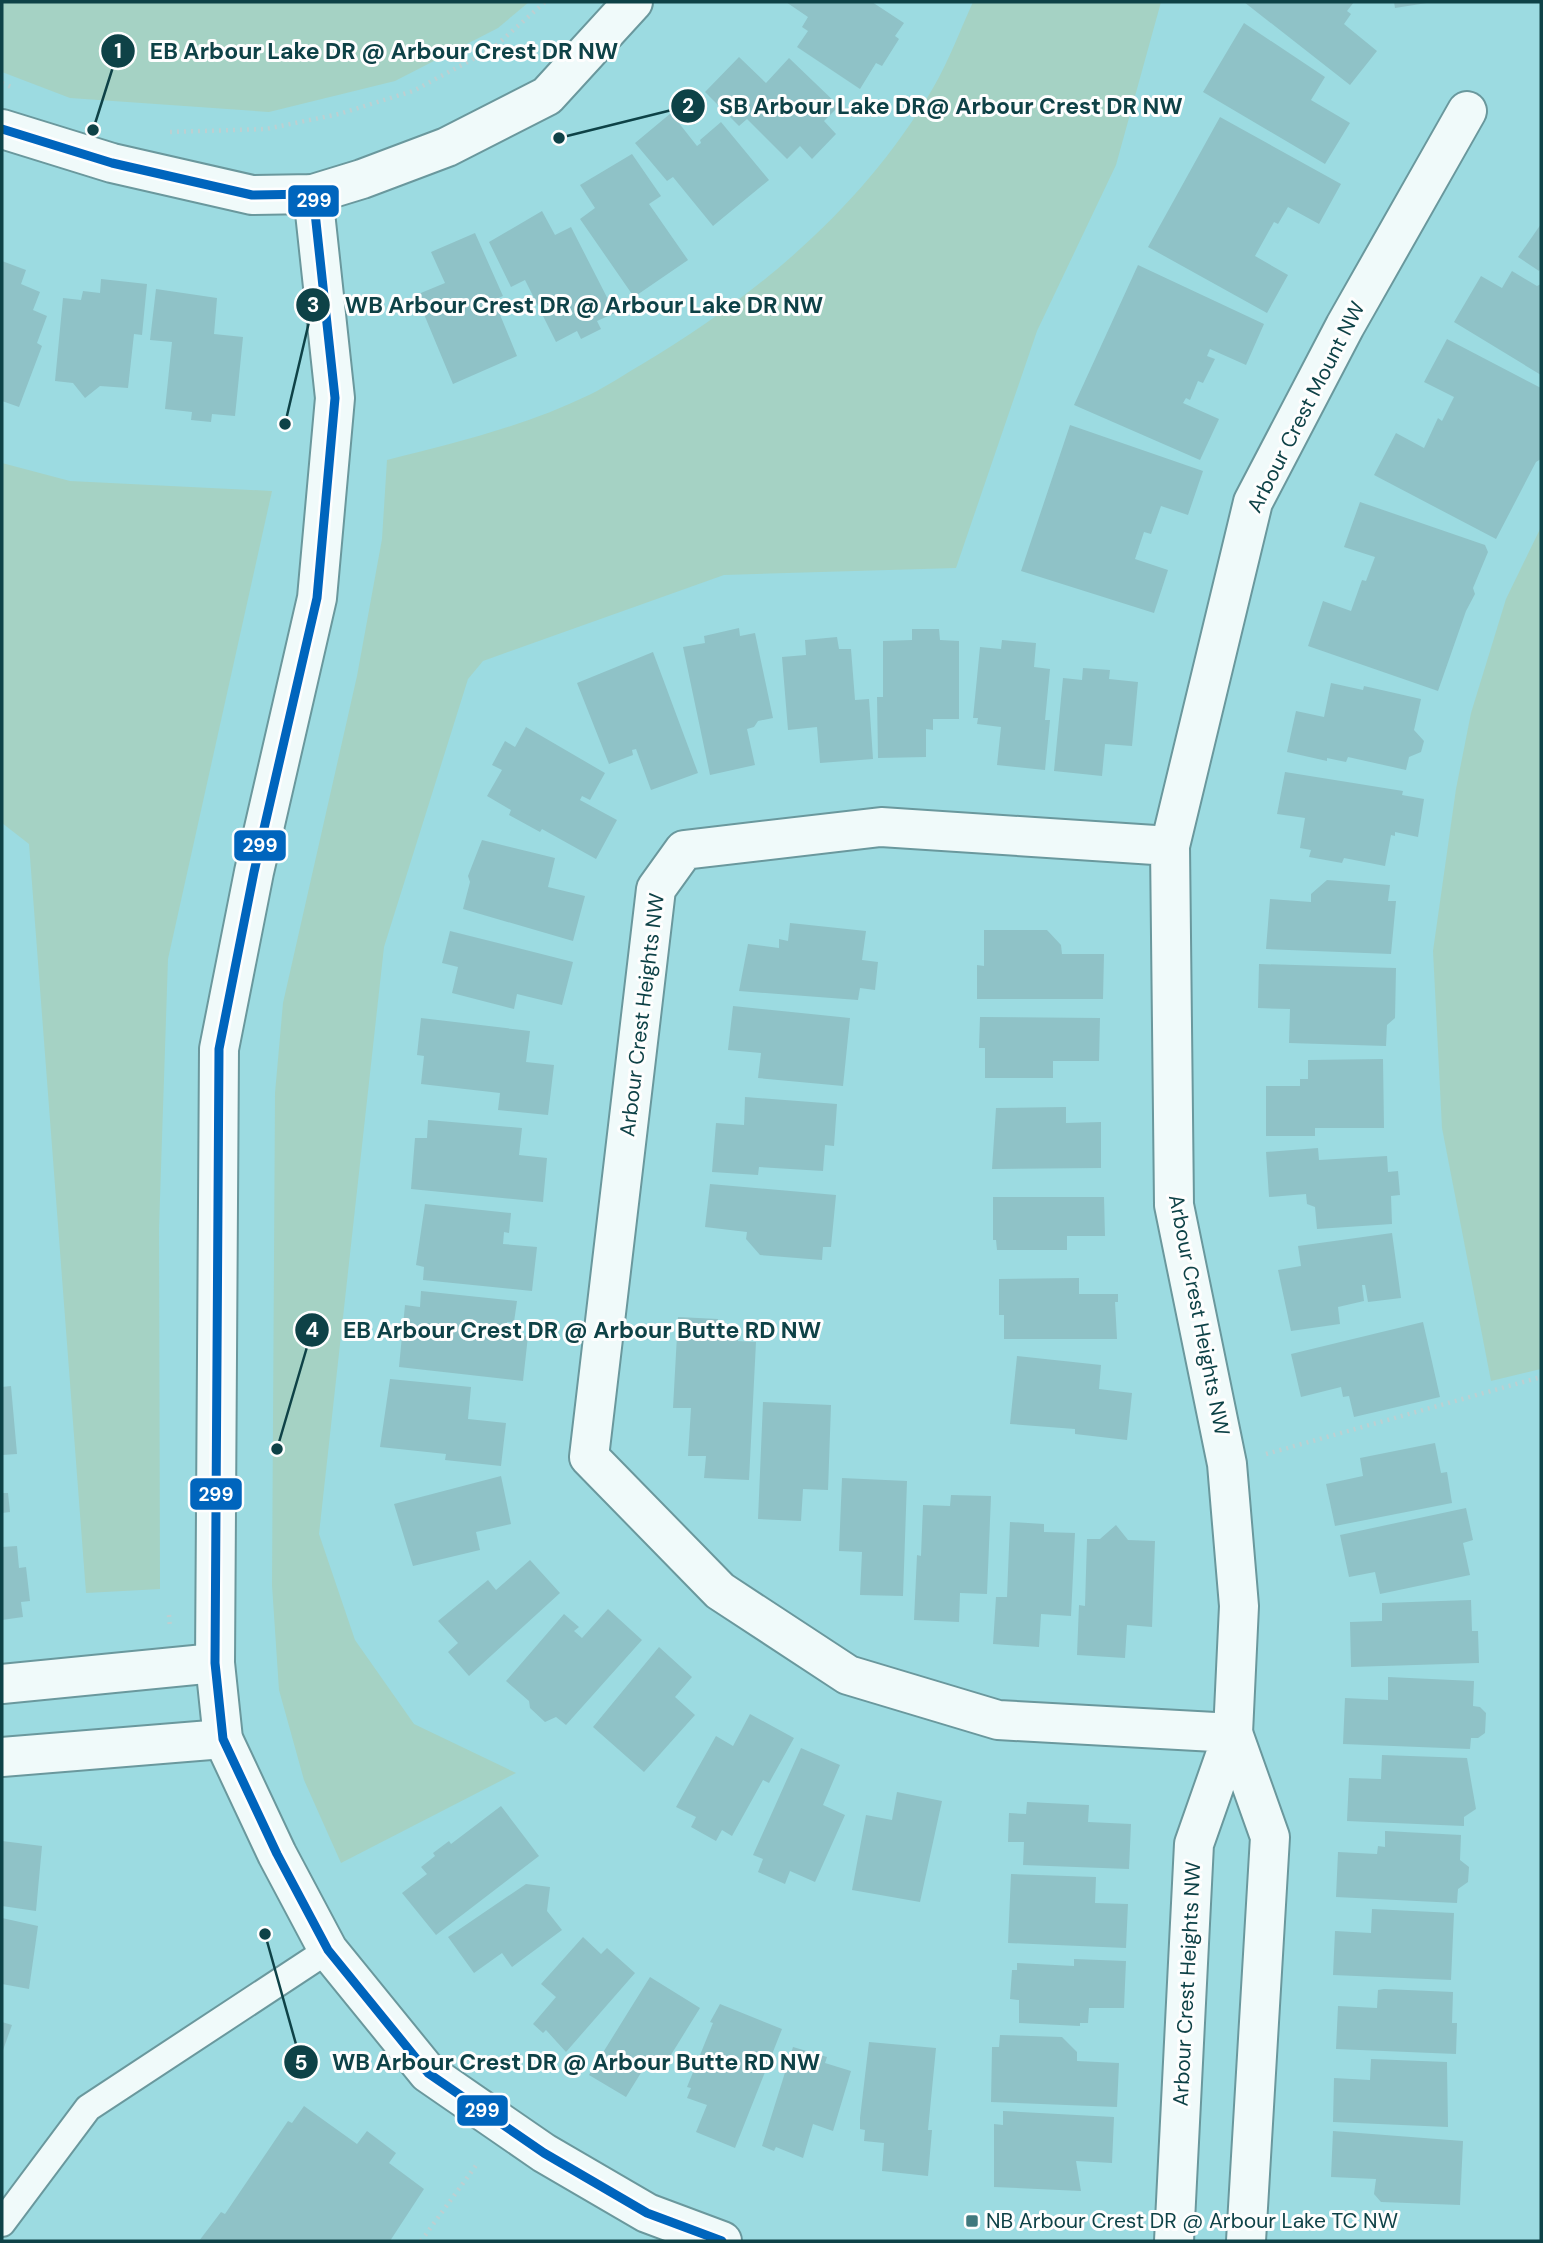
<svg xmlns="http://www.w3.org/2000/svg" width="1543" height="2243" font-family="'DM Sans',sans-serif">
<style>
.green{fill:#a5d2c4}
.building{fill:#8fc2c7}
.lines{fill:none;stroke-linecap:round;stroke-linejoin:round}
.lane-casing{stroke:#6a989d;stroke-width:30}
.street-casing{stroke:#6a989d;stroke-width:42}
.secondary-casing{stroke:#6a989d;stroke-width:42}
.path{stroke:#bcd0d2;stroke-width:4.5;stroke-dasharray:2 5;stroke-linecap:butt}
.lane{stroke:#f0fafa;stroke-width:26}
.street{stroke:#f0fafa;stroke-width:38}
.secondary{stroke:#f0fafa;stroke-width:38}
.bus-1-casing{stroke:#fefefe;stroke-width:14}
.bus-1{stroke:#0065bd;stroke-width:9}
.poi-dot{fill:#40787d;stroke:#fefefe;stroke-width:2.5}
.labels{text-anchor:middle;stroke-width:6;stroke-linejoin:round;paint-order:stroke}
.street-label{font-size:21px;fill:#0e4247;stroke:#fefefe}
.poi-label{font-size:21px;fill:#0e4247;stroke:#fefefe;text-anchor:start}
.leader{fill:none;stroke:#0e4247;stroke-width:2.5}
.callout-dot{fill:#0e4247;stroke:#fefefe;stroke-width:2.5}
.mark-label{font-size:21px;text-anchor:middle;font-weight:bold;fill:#fff}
.callout-label{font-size:23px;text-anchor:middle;font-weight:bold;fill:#0e4247;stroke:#fefefe;stroke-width:6;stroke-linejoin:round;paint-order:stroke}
.line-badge{stroke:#fefefe;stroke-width:2.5}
.badge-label{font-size:19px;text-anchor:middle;font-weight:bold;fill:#fff}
</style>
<rect width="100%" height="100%" fill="#9cdbe1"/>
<g class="green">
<path d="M2 2H529L498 28 395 81 269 112 70 98 2 72Z"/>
<path d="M973 2H1161L1116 165 1037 331 956 568 724 575 483 661 468 679 384 947 319 1534 355 1640 414 1724 516 1773 341 1863 304 1780 279 1690 272 1585 275 1093 283 1003 357 676 382 539 387 460C455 443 525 426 589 395 608 386 626 373 644 363 759 294 864 206 933 88 949 61 960 30 973 2Z"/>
<path d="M2 463 70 481 272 491 168 959 159 1228 160 1589 86 1593 29 844 2 823Z"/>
<path d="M1541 527V1369L1491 1381 1442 1128 1433 951 1456 789 1471 713 1506 599Z"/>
</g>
<g class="building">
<path d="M786 2H872L904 23 895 36 899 39 882 66 876 63 860 89 797 47 808 31 802 27 808 17Z"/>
<path d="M1244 2H1354L1347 11 1351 14 1344 24 1377 51 1350 85Z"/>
<path d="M1394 2H1433L1395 8Z"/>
<path d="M1244 23 1325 77 1311 100 1350 123 1325 164 1203 92Z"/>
<path d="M739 57 766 83 789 58 839 106 824 121 836 134 812 159 800 146 787 159 747 119 739 126 705 92Z"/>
<path d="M671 113 697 146 701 143 700 140 721 122 769 180 713 226 673 177 667 181 635 143Z"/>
<path d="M1220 117 1341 184 1319 224 1288 207 1278 224 1274 222 1255 256 1288 275 1267 313 1148 247Z"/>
<path d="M632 154 661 196 649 204 688 260 634 297 580 219 595 208 580 185Z"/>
<path d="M542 211 555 235 571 227 615 313 597 321 601 329 581 339 577 331 556 342 525 280 511 287 489 242Z"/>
<path d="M1541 224V268L1539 271 1518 257Z"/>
<path d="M475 233 503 296 494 300 517 356 453 384 416 295 445 283 431 252Z"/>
<path d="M2 261 26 270 21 284 40 292 33 310 47 316 37 343 42 346 19 407 2 401Z"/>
<path d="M1138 265 1264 324 1246 365 1210 349 1207 356 1215 359 1203 383 1198 381 1190 400 1186 398 1183 403 1219 419 1200 460 1074 405Z"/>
<path d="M1512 271 1537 286 1541 284V375L1454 322 1481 276 1502 288Z"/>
<path d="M101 279 147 284 142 335 134 334 128 388 100 386 85 398 73 383 55 381 63 298 81 300 83 291 100 293Z"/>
<path d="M156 289 217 298 214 334 243 337 235 416 212 414 211 422 191 420 192 412 165 409 172 342 150 340Z"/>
<path d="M1447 339 1541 388V459L1536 462 1496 539 1374 475 1396 433 1424 448 1438 418 1442 421 1454 397 1424 382Z"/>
<path d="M1070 425 1203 471 1188 515 1161 506 1151 534 1144 532 1135 559 1168 570 1154 613 1021 571Z"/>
<path d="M1360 502 1485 545 1488 552 1473 588 1475 594 1466 611 1438 691 1308 646 1323 601 1351 611 1362 580 1366 581 1375 557 1344 547Z"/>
<path d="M739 628 740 636 755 633 773 718 758 721 754 727 747 729 755 765 710 775 683 647 705 643 704 636Z"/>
<path d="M912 629H939L940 640 959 641V719H933V730L926 729V757L878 758 877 697H883V641L912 640Z"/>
<path d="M837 637 839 649H851L855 700 869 699 873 759 820 763 817 727 788 730 782 657 806 655 805 640Z"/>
<path d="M1002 640 1036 643 1034 667 1050 669 1045 720H1050L1045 770 997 765 1001 727 977 724 978 718H973L980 647 1001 649Z"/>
<path d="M653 652 698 773 651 790 636 749 632 750 633 755 609 764 577 683Z"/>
<path d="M1083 668 1110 670 1109 679 1138 682 1132 746 1105 744 1102 776 1054 771 1063 678 1082 680Z"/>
<path d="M1331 683 1363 690 1364 686 1421 699 1414 730 1424 741 1421 752 1409 757 1406 770 1348 757 1346 762 1327 758V761L1287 752 1296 711 1324 717Z"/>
<path d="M526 727 605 773 590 800 582 796 580 800 617 820 596 859 542 829 540 832 509 815 511 810 487 796 502 770 492 765 505 741 515 747Z"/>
<path d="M1285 772 1403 791 1402 795 1424 799 1418 837 1395 832V836L1391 835 1385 866 1344 858 1342 863 1309 857 1311 850 1300 848 1305 818 1277 814Z"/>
<path d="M482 840 555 858 548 887 585 896 573 941 463 909 470 882 468 876Z"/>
<path d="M1327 880 1390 885 1388 901H1396L1391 954 1266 949 1270 899 1311 902V894Z"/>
<path d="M790 923 866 931 862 960 878 962 875 990 860 988 858 1000 739 991 748 944 779 948V939L788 941Z"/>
<path d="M984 930H1047L1061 945 1062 954H1104L1103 999H977V965L984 966Z"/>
<path d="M450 931 573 962 562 1005 517 994 514 1009 452 993 458 967 442 963Z"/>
<path d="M1259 964 1396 968 1395 1018 1387 1025 1386 1046 1289 1043 1290 1009 1258 1008Z"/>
<path d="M733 1006 850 1018 843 1086 758 1078 761 1053 728 1050Z"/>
<path d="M980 1017 1100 1018 1099 1061H1053V1078H985V1048H979Z"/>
<path d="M421 1018 530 1031 526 1062 554 1065 548 1115 498 1110 500 1093 421 1084 424 1056 417 1055Z"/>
<path d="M1383 1059 1384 1128H1315V1136H1266V1086H1300V1079H1308V1060Z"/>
<path d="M745 1097 837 1104 834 1146 825 1145 823 1171 759 1167 758 1175 712 1172 716 1123 744 1125Z"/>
<path d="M1066 1107V1123L1101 1122V1168L992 1169 996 1108Z"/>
<path d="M428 1120 522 1128 519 1155 547 1158 543 1202 411 1189 415 1138H427Z"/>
<path d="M1318 1148 1319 1160 1387 1156 1388 1172 1398 1171 1400 1195 1391 1196 1392 1224 1317 1229 1315 1207 1307 1204 1306 1194 1269 1197 1266 1152Z"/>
<path d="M710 1184 836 1195 831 1247H823L822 1260 760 1255 746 1239 747 1232 705 1227Z"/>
<path d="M993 1197H1104L1105 1236H1067V1250H997L996 1240H993Z"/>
<path d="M425 1204 511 1213 509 1233 504 1232 503 1244 537 1247 532 1291 423 1280 424 1267 416 1265Z"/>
<path d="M1392 1233 1401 1298 1368 1302 1365 1285H1362L1364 1301 1338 1307 1340 1324 1291 1331 1278 1270 1301 1266 1298 1246Z"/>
<path d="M1079 1278V1294H1118V1302H1115L1117 1339H1004V1315H999V1279Z"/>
<path d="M421 1291 517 1301 514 1322H507L506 1334 528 1336 523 1381 399 1367 405 1305 420 1307Z"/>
<path d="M678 1317 718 1319 717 1332 738 1334V1341L756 1342 749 1480 704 1478 706 1456H688L691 1408H673Z"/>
<path d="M1423 1322 1440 1397 1354 1417 1349 1396 1343 1397 1341 1387 1301 1397 1291 1354Z"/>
<path d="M1017 1356 1101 1365 1099 1389 1132 1393 1127 1440 1075 1434V1429L1010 1424Z"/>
<path d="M390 1379 471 1387 468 1419 506 1423 501 1466 445 1460 446 1454 380 1447Z"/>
<path d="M11 1386 17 1454 2 1455V1387Z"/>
<path d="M763 1402 831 1405 828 1490 803 1489 801 1521 758 1519Z"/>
<path d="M1435 1443 1441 1473 1447 1472 1452 1503 1335 1526 1326 1484 1363 1476 1360 1458Z"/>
<path d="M501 1476 511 1524 476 1532 480 1550 413 1566 394 1504Z"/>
<path d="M842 1478 907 1481 903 1596 860 1595 862 1552 839 1551Z"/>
<path d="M2 1493H8L10 1512 2 1513Z"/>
<path d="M951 1495 991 1496 987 1594 960 1593 959 1622 914 1620 917 1555 921 1556 923 1505 950 1506Z"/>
<path d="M1466 1508 1473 1540 1463 1543 1470 1575 1380 1594 1375 1572 1349 1577 1340 1535Z"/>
<path d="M1010 1522 1044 1524V1532L1075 1533 1071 1616 1041 1614 1039 1647 993 1644 996 1597H1007Z"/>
<path d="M1116 1525 1128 1540 1155 1541 1152 1627 1127 1625 1125 1658 1077 1655 1079 1605 1085 1606 1087 1539H1100Z"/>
<path d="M17 1546 19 1568 26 1567 30 1601 21 1602 23 1617 2 1620V1547Z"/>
<path d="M530 1560 560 1593 469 1676 448 1652 458 1643 438 1621 488 1580 496 1590Z"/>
<path d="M1471 1600 1472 1631H1478L1479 1663 1351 1667 1350 1622 1382 1621V1603Z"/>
<path d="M608 1609 642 1640 566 1725 556 1717 545 1722 530 1708 529 1701 506 1681 564 1614 579 1627 574 1631 582 1638Z"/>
<path d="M659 1647 692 1677 675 1697 695 1715 644 1772 593 1727Z"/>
<path d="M1388 1677 1474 1681 1473 1706 1480 1707 1486 1713 1485 1733 1478 1738H1471L1470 1749 1343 1744 1345 1698 1388 1700Z"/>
<path d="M750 1714 794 1738 769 1783 763 1780 732 1836 722 1830 716 1841 691 1827 696 1817 676 1807 716 1736 733 1746Z"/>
<path d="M801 1748 840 1765 823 1805 845 1815 815 1882 790 1871 785 1884 758 1872 763 1859 753 1855Z"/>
<path d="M1382 1755 1467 1758 1476 1809 1464 1817V1826L1347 1821 1349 1778 1381 1779Z"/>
<path d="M897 1792 942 1801 920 1902 852 1890 866 1815 892 1820Z"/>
<path d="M1027 1802 1089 1805 1088 1822 1131 1824 1129 1869 1023 1865 1024 1842H1008L1009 1813 1026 1814Z"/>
<path d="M501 1806 539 1856 436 1935 402 1893 427 1874 421 1867 435 1856 433 1853 449 1841 451 1844Z"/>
<path d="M1385 1831 1461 1835 1460 1860 1469 1867 1468 1882 1458 1889 1457 1903 1336 1897 1338 1852 1377 1854 1378 1846 1385 1847Z"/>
<path d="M2 1841 42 1846 36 1911 2 1906Z"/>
<path d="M1011 1874 1096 1877 1095 1903 1128 1904 1126 1948 1008 1943Z"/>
<path d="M526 1884 550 1887 547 1911 562 1930 512 1967 502 1953 474 1973 448 1937Z"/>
<path d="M1372 1909 1454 1913 1451 1980 1333 1975 1335 1931 1371 1933Z"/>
<path d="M2 1918 38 1926 29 1989 2 1984Z"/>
<path d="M583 1937 601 1954 607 1948 635 1973 566 2052 546 2030 543 2033 533 2024 556 1997 541 1984Z"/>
<path d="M1074 1959 1126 1961 1124 2008H1089L1088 2023H1080V2026L1019 2023V2000L1010 1999 1012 1970H1017V1963L1074 1966Z"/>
<path d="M650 1977 700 2008 661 2071 647 2063 626 2097 589 2075Z"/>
<path d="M1384 1989 1453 1992 1452 2023H1457L1456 2054 1336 2049 1338 2006 1377 2008 1378 1990Z"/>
<path d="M720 2004 782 2029 735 2148 696 2132 707 2105 687 2098 691 2088 687 2087 713 2023 710 2022Z"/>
<path d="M2 2022 12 2025 2 2053Z"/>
<path d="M1000 2035 1062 2037 1077 2052V2061L1119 2063 1117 2107 991 2102 992 2047H999Z"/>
<path d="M869 2042 936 2048 928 2130H932L928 2176 882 2171 884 2143 864 2141 865 2130 860 2129V2118Z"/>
<path d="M793 2047 827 2057 825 2063 851 2071 833 2131 813 2124 803 2158 776 2147 774 2151 762 2146Z"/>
<path d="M1371 2059 1447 2062 1448 2127 1333 2122 1334 2078 1370 2080Z"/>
<path d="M304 2106 357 2144 367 2131 396 2153 389 2163 424 2189 390 2241H199L221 2212 225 2214 288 2121 292 2123Z"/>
<path d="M1003 2111 1114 2117 1112 2163 1076 2161 1081 2191 994 2187V2124L1003 2125Z"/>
<path d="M1333 2131 1463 2141 1460 2205 1381 2202 1374 2194 1376 2179 1331 2177Z"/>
</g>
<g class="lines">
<g class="lane-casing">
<path id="lane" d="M2 2223 88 2108 328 1950"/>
</g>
<g class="street-casing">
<g id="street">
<path d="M313 194 335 398 317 598 254 872 219 1049 215 1663 223 1739 277 1854 328 1950 428 2073 544 2153 647 2213 722 2241"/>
<path d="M1170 846 1253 502 1345 326 1467 111"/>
<path d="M2 1684 215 1663"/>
<path d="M1233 1733 1270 1837 1246 2241"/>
<path d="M2 1757 223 1739"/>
<path d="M1174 2241 1194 1844 1233 1733 1239 1606 1227 1464 1174 1205 1170 846 881 827 684 850 656 889 589 1457 720 1591 848 1675 998 1720 1233 1733"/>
</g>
</g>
<g class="secondary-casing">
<path id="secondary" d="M2 129 112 163 252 195 313 194 362 179 447 147 547 96 633 2"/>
</g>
<g class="path">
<path d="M2 83 11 87"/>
<path d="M170 132 266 129 339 114 413 91 492 49 545 2"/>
<path d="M1266 1454 1541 1377"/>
<path d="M169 1615 170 1628"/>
<path d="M421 2241 477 2164"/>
</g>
<use href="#lane" class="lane"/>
<use href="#street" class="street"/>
<use href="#secondary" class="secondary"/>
<g class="bus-1-casing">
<path id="bus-1" d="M2 129 112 163 252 195 313 194 335 398 317 598 254 872 219 1049 215 1663 223 1739 277 1854 328 1950 428 2073 544 2153 647 2213 722 2241"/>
</g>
<use href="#bus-1" class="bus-1"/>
</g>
<rect class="poi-dot" x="965" y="2214" width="14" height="14" rx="3.5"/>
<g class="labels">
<g class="street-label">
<text transform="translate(1306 407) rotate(-63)" y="7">Arbour Crest Mount NW</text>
<text transform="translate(642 1015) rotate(-83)" y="7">Arbour Crest Heights NW</text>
<text transform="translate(1199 1315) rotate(79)" y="7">Arbour Crest Heights NW</text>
<text transform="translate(1187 1984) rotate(-87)" y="7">Arbour Crest Heights NW</text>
</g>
<g class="poi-label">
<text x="986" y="2228">NB Arbour Crest DR @ Arbour Lake TC NW</text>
</g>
</g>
<path class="leader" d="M93 130L118 51M559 138L688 106M285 424L313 305M277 1449L312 1330M265 1934L301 2062"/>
<g class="callout-dot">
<circle cx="93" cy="130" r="7"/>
<circle cx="559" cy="138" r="7"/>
<circle cx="285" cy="424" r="7"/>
<circle cx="277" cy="1449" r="7"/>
<circle cx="265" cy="1934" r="7"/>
<circle cx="118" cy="51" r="18"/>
<circle cx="688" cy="106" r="18"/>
<circle cx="313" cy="305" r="18"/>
<circle cx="312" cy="1330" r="18"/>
<circle cx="301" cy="2062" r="18"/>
</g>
<g class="mark-label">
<text x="118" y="58">1</text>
<text x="688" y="113">2</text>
<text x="313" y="312">3</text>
<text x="312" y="1337">4</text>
<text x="301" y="2070">5</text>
</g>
<g class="callout-label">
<text x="384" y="59">EB Arbour Lake DR @ Arbour Crest DR NW</text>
<text x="951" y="114">SB Arbour Lake DR@ Arbour Crest DR NW</text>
<text x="584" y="313">WB Arbour Crest DR @ Arbour Lake DR NW</text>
<text x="582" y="1338">EB Arbour Crest DR @ Arbour Butte RD NW</text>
<text x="576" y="2070">WB Arbour Crest DR @ Arbour Butte RD NW</text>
</g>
<g class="line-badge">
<rect x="287" y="184" width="53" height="34" rx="7" fill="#0065bd"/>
<rect x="233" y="829" width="54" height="33" rx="7" fill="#0065bd"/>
<rect x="189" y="1477" width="54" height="34" rx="7" fill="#0065bd"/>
<rect x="456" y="2094" width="53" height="33" rx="7" fill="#0065bd"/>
</g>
<g class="badge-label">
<text x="314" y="207">299</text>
<text x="260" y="852">299</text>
<text x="216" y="1501">299</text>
<text x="482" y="2117">299</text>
</g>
<rect width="1543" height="2243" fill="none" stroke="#0e4247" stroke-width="7"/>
</svg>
